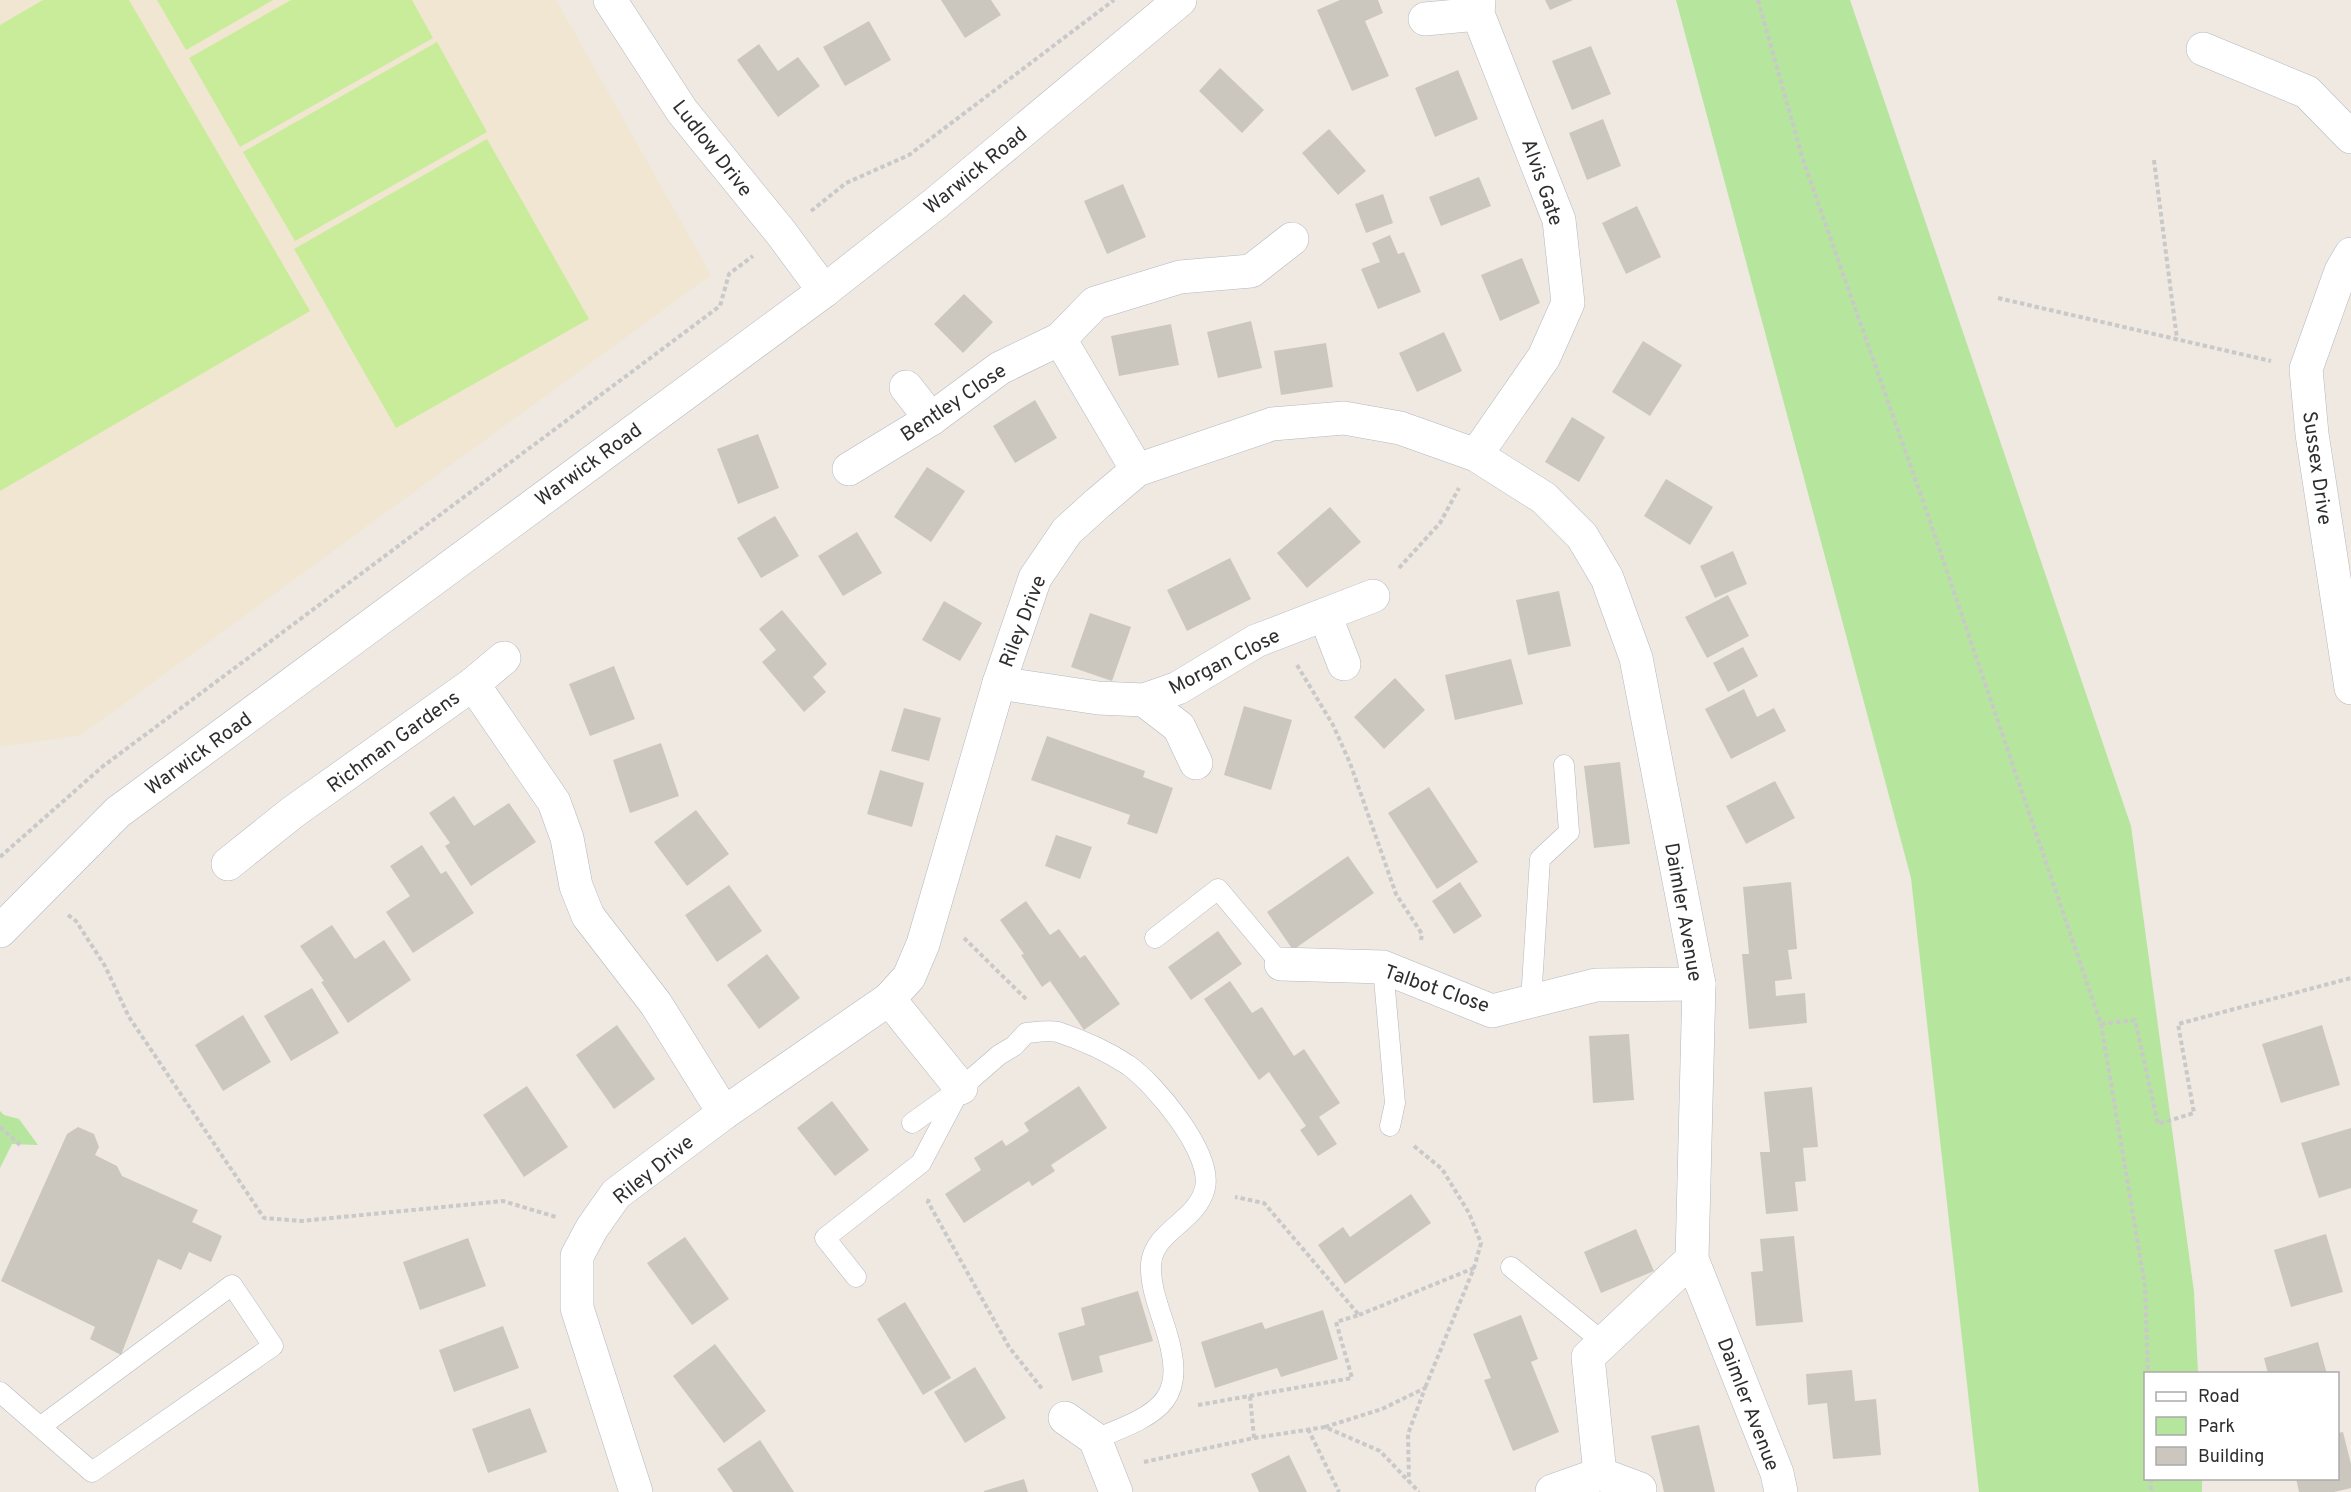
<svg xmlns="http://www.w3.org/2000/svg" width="2351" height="1492" font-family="Overpass,sans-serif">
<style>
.education{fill:#f0e6d1}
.green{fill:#b6e59e}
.pitch{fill:#c9ec9a}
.building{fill:#cbc7bf}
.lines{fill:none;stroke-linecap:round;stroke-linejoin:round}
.lane-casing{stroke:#b4b7c1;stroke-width:21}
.street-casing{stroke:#b4b7c1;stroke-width:34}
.secondary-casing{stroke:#b4b7c1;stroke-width:34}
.path{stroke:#c9c9c9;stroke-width:4;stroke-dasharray:4.5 3;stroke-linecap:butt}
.lane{stroke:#fff;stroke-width:20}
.street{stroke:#fff;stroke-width:33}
.secondary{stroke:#fff;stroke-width:33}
.labels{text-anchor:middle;stroke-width:4.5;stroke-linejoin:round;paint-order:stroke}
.street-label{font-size:20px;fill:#2e2e2e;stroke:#fff}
</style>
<rect width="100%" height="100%" fill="#efe9e1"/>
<path class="education" d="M0 0H556L711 275 81 735 0 747Z"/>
<g class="green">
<path d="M1676 0H1850L2131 826 2194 1292 2198 1373 2146 1374V1478L2202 1479V1492H1979L1911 878Z"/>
<path d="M0 1111 4 1115 19 1119 38 1145 12 1144 0 1168Z"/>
</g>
<g class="pitch">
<path d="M43 0H129L310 311 0 491V25Z"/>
<path d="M157 0H273L186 50Z"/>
<path d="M291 0H412L433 38 240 147 189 58Z"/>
<path d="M437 42 487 132 295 241 243 152Z"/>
<path d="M487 139 589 319 396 428 294 249Z"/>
</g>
<g class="building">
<path d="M941 0H991L1001 15 965 38Z"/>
<path d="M1340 0H1378L1383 13 1365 21 1389 76 1352 91 1317 10Z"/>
<path d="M1545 0H1573L1550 10Z"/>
<path d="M869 21 891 60 845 86 823 47Z"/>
<path d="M759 44 778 71 798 57 820 86 778 117 737 60Z"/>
<path d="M1591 46 1611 94 1572 110 1552 61Z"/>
<path d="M1220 68 1264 110 1242 133 1199 91Z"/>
<path d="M1458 70 1478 119 1435 137 1415 88Z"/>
<path d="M1603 119 1621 166 1587 180 1569 133Z"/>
<path d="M1329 129 1366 171 1338 195 1302 153Z"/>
<path d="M1479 177 1491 206 1441 226 1429 197Z"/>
<path d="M1123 184 1146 237 1107 254 1084 201Z"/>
<path d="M1383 194 1393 223 1366 233 1355 204Z"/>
<path d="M1637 206 1661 257 1626 274 1602 223Z"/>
<path d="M1390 235 1398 254 1404 252 1421 292 1378 309 1361 269 1380 262 1372 243Z"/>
<path d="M1522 258 1540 303 1500 321 1481 275Z"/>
<path d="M964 294 993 322 963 353 934 324Z"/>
<path d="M1251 321 1262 368 1218 378 1207 332Z"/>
<path d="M1171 324 1179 365 1119 376 1111 336Z"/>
<path d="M1444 332 1462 371 1417 392 1399 353Z"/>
<path d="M1643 341 1682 365 1650 416 1612 392Z"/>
<path d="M1326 343 1333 387 1281 395 1274 351Z"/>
<path d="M1035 400 1057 438 1015 463 993 426Z"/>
<path d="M1572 417 1605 437 1579 482 1545 462Z"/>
<path d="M758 434 779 488 738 504 717 449Z"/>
<path d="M927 467 965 491 931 542 894 517Z"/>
<path d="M1666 479 1713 507 1690 545 1644 516Z"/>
<path d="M1330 507 1361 542 1307 588 1277 553Z"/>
<path d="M775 516 799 556 761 578 737 538Z"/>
<path d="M857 532 882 573 843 596 818 556Z"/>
<path d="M1733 551 1747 584 1715 598 1700 566Z"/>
<path d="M1230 558 1251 599 1187 631 1167 590Z"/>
<path d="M1559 591 1571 646 1528 655 1516 600Z"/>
<path d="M1728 595 1749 636 1707 658 1685 617Z"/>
<path d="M944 601 982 623 960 661 922 640Z"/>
<path d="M782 610 827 664 813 677 826 692 804 712 762 662 776 650 759 629Z"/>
<path d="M1090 613 1131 627 1112 681 1071 667Z"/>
<path d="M1743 647 1758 676 1728 692 1713 663Z"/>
<path d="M1511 659 1523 704 1455 720 1445 675Z"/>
<path d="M614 666 635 719 590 736 569 684Z"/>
<path d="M1395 678 1425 710 1384 749 1354 717Z"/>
<path d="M1744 689 1757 717 1774 708 1786 731 1731 759 1705 709Z"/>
<path d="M1244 706 1292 720 1271 790 1224 775Z"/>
<path d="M904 708 941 718 929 761 891 751Z"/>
<path d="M1047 736 1145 771 1143 777 1173 788 1157 834 1127 824 1130 815 1031 780Z"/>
<path d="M661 743 679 796 630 813 613 760Z"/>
<path d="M1620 762 1630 844 1594 848 1584 766Z"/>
<path d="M880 770 924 783 912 827 867 814Z"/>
<path d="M1775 781 1795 818 1746 844 1726 806Z"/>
<path d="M1429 787 1478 862 1437 889 1388 813Z"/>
<path d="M454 796 474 826 509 803 536 842 471 886 445 846 450 843 429 813Z"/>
<path d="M696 810 729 854 687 886 654 842Z"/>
<path d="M1056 835 1092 847 1080 879 1045 866Z"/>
<path d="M422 845 441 874 446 871 474 913 413 953 386 912 410 896 390 866Z"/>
<path d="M1348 856 1374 893 1293 950 1267 912Z"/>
<path d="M1460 882 1482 916 1454 934 1432 901Z"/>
<path d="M1791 882 1797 949 1788 950 1792 979 1775 981 1776 996 1805 993 1807 1023 1749 1029 1742 954H1749L1743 887Z"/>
<path d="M729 885 762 931 717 962 685 915Z"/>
<path d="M1026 901 1050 935 1059 929 1080 958 1085 955 1120 1004 1084 1030 1050 981 1042 987 1021 955 1024 954 1000 920Z"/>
<path d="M332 925 355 959 384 940 411 980 348 1023 321 982 324 981 300 946Z"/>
<path d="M1218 931 1242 964 1191 1000 1168 967Z"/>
<path d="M767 954 800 998 759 1029 727 985Z"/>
<path d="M1230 981 1252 1013 1262 1007 1294 1056 1304 1049 1340 1103 1319 1117 1337 1144 1318 1156 1300 1130 1306 1126 1269 1072 1259 1080 1204 999Z"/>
<path d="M312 988 339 1033 291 1061 264 1016Z"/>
<path d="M243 1015 271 1062 223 1091 195 1045Z"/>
<path d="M617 1025 655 1079 614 1109 576 1055Z"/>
<path d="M2322 1025 2340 1085 2281 1103 2262 1044Z"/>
<path d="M1629 1034 1634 1100 1593 1103 1589 1036Z"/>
<path d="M527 1086 568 1147 524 1177 483 1115Z"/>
<path d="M1079 1086 1107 1128 1051 1165 1055 1171 1032 1186 1029 1181 964 1223 945 1194 981 1170 974 1158 1002 1140 1006 1146 1029 1131 1024 1123Z"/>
<path d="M1812 1087 1818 1147 1803 1148 1806 1181 1795 1182 1798 1211 1766 1214 1760 1152H1770L1764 1092Z"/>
<path d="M832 1101 869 1150 835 1176 797 1128Z"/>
<path d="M78 1127 94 1134 99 1147 95 1155 117 1166 122 1176 198 1210 192 1222 222 1236 211 1262 189 1252 181 1270 158 1259 121 1355 90 1339 95 1327 1 1281 67 1134Z"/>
<path d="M2351 1128V1188L2319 1198 2301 1143Z"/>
<path d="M1411 1194 1431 1223 1345 1284 1318 1245 1343 1227 1350 1237Z"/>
<path d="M1636 1229 1654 1271 1601 1293 1584 1252Z"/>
<path d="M2326 1234 2343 1292 2291 1307 2274 1250Z"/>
<path d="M1794 1236 1803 1322 1756 1326 1751 1272 1763 1271 1760 1239Z"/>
<path d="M685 1237 729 1299 692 1325 647 1263Z"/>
<path d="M468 1238 486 1286 420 1310 403 1262Z"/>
<path d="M1138 1291 1153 1341 1099 1356 1103 1372 1072 1381 1058 1333 1085 1325 1081 1308Z"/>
<path d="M905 1302 951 1378 923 1395 877 1319Z"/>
<path d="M1323 1310 1338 1359 1281 1377 1277 1368 1215 1388 1201 1342 1262 1322 1265 1329Z"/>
<path d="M1521 1315 1538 1359 1531 1362 1559 1432 1513 1451 1484 1380 1491 1378 1473 1334Z"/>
<path d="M503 1326 519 1368 454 1392 439 1350Z"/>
<path d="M2318 1342 2327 1374H2268L2264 1358Z"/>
<path d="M715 1344 766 1411 724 1443 673 1376Z"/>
<path d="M975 1367 1006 1418 965 1443 934 1392Z"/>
<path d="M1852 1370 1855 1401 1876 1399 1881 1455 1833 1459 1827 1403 1808 1405 1806 1374Z"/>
<path d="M530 1408 547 1452 488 1473 472 1429Z"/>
<path d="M1699 1425 1715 1492H1664L1651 1436Z"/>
<path d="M2343 1432 2351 1464V1488L2334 1492H2299L2296 1478H2338V1433Z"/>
<path d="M760 1440 794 1492H733L717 1469Z"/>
<path d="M1289 1455 1307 1492H1259L1251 1474Z"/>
<path d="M1024 1479 1028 1492H984V1491Z"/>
</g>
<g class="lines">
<g class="lane-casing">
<g id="lane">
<path d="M1155 938 1218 889 1281 964"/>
<path d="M1383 967 1395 1103 1390 1126"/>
<path d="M1531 1001 1540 859 1569 832 1564 765"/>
<path d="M912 1123 961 1088 999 1055 1014 1046 1026 1033C1036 1032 1049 1030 1058 1032 1082 1040 1107 1051 1128 1065 1155 1084 1213 1153 1205 1188 1197 1222 1154 1230 1151 1264 1150 1283 1157 1303 1163 1321 1190 1400 1164 1412 1095 1439"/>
<path d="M1511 1267 1603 1342"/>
<path d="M856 1277 825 1238 921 1163 958 1093"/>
<path d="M0 1392 92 1472 273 1346 232 1285 40 1427"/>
</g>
</g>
<g class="street-casing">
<g id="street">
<path d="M610 0 682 111 782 234 824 291"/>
<path d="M1425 19 1478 14"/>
<path d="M2203 49 2307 92 2351 137"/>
<path d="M2351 254 2341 271 2306 369 2312 434 2351 688"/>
<path d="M1060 339 1137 470"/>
<path d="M906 387 931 419"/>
<path d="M1476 455 1544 357 1568 303 1559 220 1478 14 1479 0"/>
<path d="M849 469 931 419 1000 368 1060 339 1095 303 1180 277 1251 271 1292 239"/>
<path d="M1325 615 1344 664"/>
<path d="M999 683 1098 698 1144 700 1178 688 1256 641 1373 596"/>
<path d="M473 684 504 658"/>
<path d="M1144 700 1179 727 1196 763"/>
<path d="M228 864 293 812 473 684 554 802 567 838 576 886 588 916 656 1004 724 1113"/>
<path d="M1281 964 1383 967 1492 1011 1596 985 1699 984"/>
<path d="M889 999 961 1088"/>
<path d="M1065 1418 1095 1439 1116 1492"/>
<path d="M1600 1474 1588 1357 1692 1259"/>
<path d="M1552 1491 1600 1474 1640 1489"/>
<path d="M636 1492 577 1308V1256L592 1228 616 1194 724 1113 889 999 909 977 923 944 999 683 1035 578 1067 531 1098 503 1137 470 1272 424 1344 418 1400 428 1476 455 1544 498 1582 536 1607 578 1636 658 1699 984 1692 1259 1777 1473 1781 1492"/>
</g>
</g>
<g class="secondary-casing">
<path id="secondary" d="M0 931 118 812 824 291 936 203 1180 0"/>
</g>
<g class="path">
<path d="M1758 0 1803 160 1924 504 2101 1024 2145 1286 2148 1374"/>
<path d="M2154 160 2177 339"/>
<path d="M811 211 846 183 909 155 1114 0"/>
<path d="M1998 298 2271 361"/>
<path d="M1399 568 1440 523 1459 488"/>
<path d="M1297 665 1333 725 1350 763 1396 894 1422 934 1421 940"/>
<path d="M0 857 102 767 720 306 729 274 753 256"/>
<path d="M68 915 76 921 105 966 129 1017 264 1218 302 1221 503 1201 556 1217"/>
<path d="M964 938 1027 1000"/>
<path d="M2101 1024 2135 1020 2158 1124 2194 1113 2178 1024 2351 978"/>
<path d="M0 1127 20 1145"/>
<path d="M1414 1146 1442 1169 1469 1213 1481 1243 1474 1268 1425 1388"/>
<path d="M929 1199 928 1202 1009 1347 1043 1390"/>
<path d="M1359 1315 1474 1268"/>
<path d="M1198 1405 1352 1378 1336 1322 1359 1315 1264 1203 1235 1197"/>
<path d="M1325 1427 1382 1409 1425 1388 1408 1434 1409 1481"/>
<path d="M1308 1429 1339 1492"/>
<path d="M1254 1438 1325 1427 1380 1451 1419 1492"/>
<path d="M1144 1462 1254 1438 1250 1396"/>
<path d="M2151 1478V1492"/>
</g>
<use href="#lane" class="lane"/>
<use href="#street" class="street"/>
<use href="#secondary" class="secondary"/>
</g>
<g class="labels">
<g class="street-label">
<text transform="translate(713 148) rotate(52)" y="7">Ludlow Drive</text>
<text transform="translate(975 170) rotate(-39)" y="7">Warwick Road</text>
<text transform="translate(1543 182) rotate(71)" y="7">Alvis Gate</text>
<text transform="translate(953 402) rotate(-34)" y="7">Bentley Close</text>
<text transform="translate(588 464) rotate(-36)" y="7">Warwick Road</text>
<text transform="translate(2318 468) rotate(82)" y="7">Sussex Drive</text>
<text transform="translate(1022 621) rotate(-69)" y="7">Riley Drive</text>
<text transform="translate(1224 661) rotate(-27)" y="7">Morgan Close</text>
<text transform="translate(393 741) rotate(-36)" y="7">Richman Gardens</text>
<text transform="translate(198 753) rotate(-36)" y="7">Warwick Road</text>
<text transform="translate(1684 912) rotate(80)" y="7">Daimler Avenue</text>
<text transform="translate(1437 988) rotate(19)" y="7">Talbot Close</text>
<text transform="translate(653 1169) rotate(-39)" y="7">Riley Drive</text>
<text transform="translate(1749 1404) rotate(69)" y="7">Daimler Avenue</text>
</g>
</g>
<rect x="2144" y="1372" width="195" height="108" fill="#ffffff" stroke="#ababab" stroke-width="1.5"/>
<rect x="2156" y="1392" width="30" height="9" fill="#ffffff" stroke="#ababab" stroke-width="1.5"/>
<text x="2198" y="1402" font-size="18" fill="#2e2e2e">Road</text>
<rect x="2156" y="1417" width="30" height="18" fill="#b6e59e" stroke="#ababab" stroke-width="1.5"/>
<text x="2198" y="1432" font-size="18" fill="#2e2e2e">Park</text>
<rect x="2156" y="1447" width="30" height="18" fill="#cbc7bf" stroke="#ababab" stroke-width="1.5"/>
<text x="2198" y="1462" font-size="18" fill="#2e2e2e">Building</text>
</svg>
